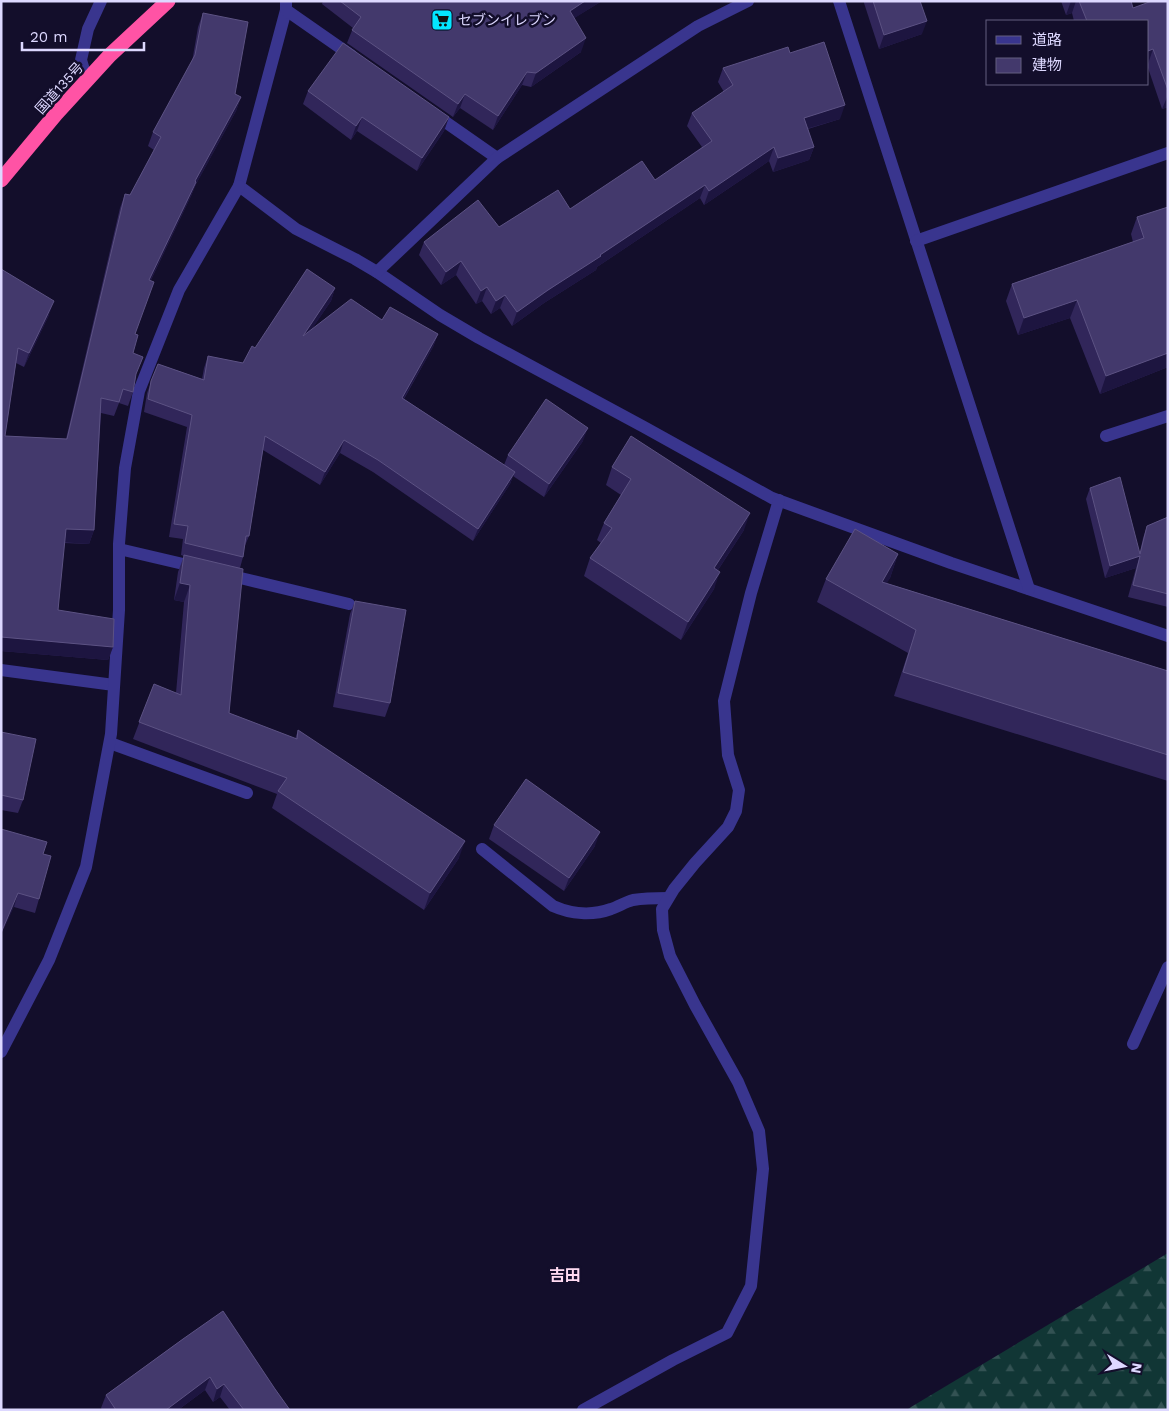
<svg xmlns="http://www.w3.org/2000/svg" width="1169" height="1411" font-family="'Work Sans','Noto Sans JP',sans-serif">
<style>
.forest{fill:url(#forest-firs)}
.lines{fill:none;stroke-linecap:round;stroke-linejoin:round}
.lane{stroke:#39358e;stroke-width:12}
.street{stroke:#39358e;stroke-width:12}
.highway{stroke:#ff53a5;stroke-width:15}
.wall{fill:#31265a}
.shaded-wall{fill:#1d1540}
.building{fill:#43396c;stroke:#5c5283}
.labels{text-anchor:middle;stroke-width:5;stroke-linejoin:round;paint-order:stroke}
.poi-label{font-size:14px;fill:#ddd8ff;stroke:#130e2b;text-anchor:start}
.street-label{font-size:14px;fill:#ddd8ff;stroke:#130e2b}
.quarter-label{font-size:16px;font-weight:bold;fill:#ffdaf1;stroke:#130e2b}
</style>
<defs>
<pattern id="forest-firs" width="22" height="20" patternUnits="userSpaceOnUse" patternTransform="scale(1.25)"><rect width="22" height="20" fill="#113635"/><path d="M5 1l3.5 6h-7zM16 11l3.5 6h-7z" fill="#335253"/></pattern>
</defs>
<rect width="100%" height="100%" fill="#130e2b"/>
<path class="forest" d="M1168 1253V1410H906Z"/>
<g class="lines">
<g class="lane">
<path d="M87 80 81 60 88 29 101 1"/>
<path d="M1106 436 1168 416"/>
<path d="M119 549 196 567"/>
<path d="M228 575 349 604"/>
<path d="M1 670 114 685"/>
<path d="M110 743 247 793"/>
<path d="M482 849 553 906C571 914 592 916 611 909 618 907 625 902 633 900 645 898 656 898 668 898"/>
<path d="M1133 1044 1168 967"/>
</g>
<g class="street">
<path d="M286 1V10L239 186 296 229 355 259 377 272 440 315 479 338 644 427 772 498 951 563 1168 636"/>
<path d="M839 1 1029 589"/>
<path d="M286 10 352 56"/>
<path d="M434 114 497 158"/>
<path d="M916 241 1168 153"/>
<path d="M377 272 497 158 698 26 748 1"/>
<path d="M1 1052 49 960 86 867 111 734 119 610V544L125 468 139 391 179 290 239 186"/>
<path d="M583 1410 673 1360 727 1333 751 1286 763 1169 759 1131 738 1082 695 1005 670 956 663 930 662 909 674 889 695 863 728 827 736 811 739 790 728 755 724 701 751 593 779 500"/>
</g>
<path class="highway" d="M1 180 56 114 110 55 168 1"/>
</g>
<g class="wall">
<path d="M323 1H602L574 18 581 52 531 87 522 85 493 130 460 108 453 117 347 43 353 28 322 4Z"/>
<path d="M864 1H920L922 34 879 49 864 3Z"/>
<path d="M1061 1H1131L1133 8 1168 1V107L1162 109 1148 68V21H1074L1072 13 1066 15Z"/>
<path d="M203 13 235 94 241 97 236 111 196 184 191 196 151 280 135 334 133 353 136 376 133 392 128 406 119 403 114 416 101 413 94 530 89 544 64 543 58 610 113 647 108 660 1 651V269L49 315 24 367 16 363 5 436 66 439 120 208 125 194 130 195 154 150 148 146 153 132 192 62 198 27Z"/>
<path d="M790 53 840 119 808 129 814 147 809 160 773 172 769 161 704 205 700 198 597 267 596 270 544 303 512 326 500 308 491 314 482 301 476 304 456 275 441 285 419 255 424 242 499 227 570 209 655 180 702 147 687 126 692 113 724 92 718 82 723 68Z"/>
<path d="M308 91 449 117 444 131 417 171 357 131 351 140 303 104Z"/>
<path d="M1168 207V367L1100 394 1070 318 1018 335 1006 301 1012 284 1133 242 1131 234 1137 217Z"/>
<path d="M335 288 331 301 311 330 382 320 438 334 433 347 404 399 504 465 508 455 583 441 544 497 513 476 510 484 473 541 373 472 340 453 320 485 263 450 249 536 244 548 243 557 240 568 229 713 295 739 298 730 459 858 424 910 272 808 277 794 133 739 154 684 176 693 184 602 174 600 178 572 184 556 181 555 183 539 169 537 187 427 144 412 147 393 158 364 202 379 204 368 208 356 243 363 255 348Z"/>
<path d="M612 467 744 530 718 570 714 589 681 640 584 576 590 558 601 543 597 540 604 523 621 495 606 485Z"/>
<path d="M1090 488 1140 552 1143 538 1147 526 1168 517V607L1128 597 1136 568 1105 578 1086 499Z"/>
<path d="M898 554 890 578 886 583 1168 671V781L894 696 908 653 817 602 826 579Z"/>
<path d="M355 601 390 703 385 717 333 707 350 614Z"/>
<path d="M1 732 23 800 18 813 1 810Z"/>
<path d="M494 825 595 846 564 891 489 839Z"/>
<path d="M1 829 43 854 39 899 35 913 14 907Z"/>
<path d="M183 1339 275 1389 290 1410H230L220 1397 213 1402 205 1390 178 1410H102L101 1408 106 1395Z"/>
</g>
<g class="shaded-wall">
<path d="M585 1H602L565 24 570 11Z"/>
<path d="M1071 1H1076L1072 13 1066 15Z"/>
<path d="M927 21 922 34 879 49 884 35Z"/>
<path d="M586 38 581 52 531 87 536 73Z"/>
<path d="M1153 49 1148 64V51Z"/>
<path d="M527 72 522 85 493 130 498 116Z"/>
<path d="M465 94 460 108 453 117 458 104Z"/>
<path d="M1168 95V107L1162 109Z"/>
<path d="M241 97 236 111 196 184 191 196 144 294 149 280 195 181Z"/>
<path d="M845 105 840 119 799 131 804 118Z"/>
<path d="M362 117 357 131 351 140 356 126Z"/>
<path d="M449 117 444 131 417 171 422 158Z"/>
<path d="M774 147 769 161 704 205 709 191Z"/>
<path d="M814 147 809 160 773 172 778 158Z"/>
<path d="M705 185 700 198 597 267 596 270 544 303 512 326 517 312 600 255Z"/>
<path d="M461 261 456 275 441 285 446 272Z"/>
<path d="M487 287 482 301 476 304 481 291Z"/>
<path d="M335 288 331 301 299 348 303 336Z"/>
<path d="M505 295 500 308 491 314 496 301Z"/>
<path d="M1077 300 1070 318 1018 335 1024 318Z"/>
<path d="M54 301 49 315 24 367 29 353Z"/>
<path d="M438 334 433 347 397 410 402 398Z"/>
<path d="M1168 353V367L1100 394 1106 376Z"/>
<path d="M588 428 583 441 544 497 549 484Z"/>
<path d="M344 440 340 453 320 485 325 472Z"/>
<path d="M515 472 510 484 473 541 478 529Z"/>
<path d="M750 513 744 530 708 585 714 568Z"/>
<path d="M66 529 94 530 89 544 61 542Z"/>
<path d="M898 554 890 578 874 605 882 582Z"/>
<path d="M1140 556 1136 568 1105 578 1110 566Z"/>
<path d="M720 572 714 589 681 640 688 622Z"/>
<path d="M180 583 190 585 184 602 174 600Z"/>
<path d="M1 637 113 647 108 660 1 651Z"/>
<path d="M600 832 595 846 564 891 569 878Z"/>
<path d="M465 841 459 858 424 910 430 893Z"/>
<path d="M18 893 14 907 1 935V933Z"/>
<path d="M210 1377 205 1390 178 1410H166Z"/>
<path d="M224 1384 220 1397 213 1402 217 1389Z"/>
</g>
<g class="building">
<path d="M340 1H585L570 11 586 38 536 73 527 72 498 116 465 94 458 104 352 30 361 17Z"/>
<path d="M873 1H920L927 21 884 35Z"/>
<path d="M1079 1H1131L1133 8 1152 1H1168V90L1153 49 1148 51V21H1087Z"/>
<path d="M203 13 248 22 235 94 241 97 195 181 196 182 149 280 154 282 135 334 138 335 133 353 143 357 136 374 133 392 123 389 119 402 101 398 94 530 66 529 58 610 114 619 113 647 1 637V269L54 301 29 353 18 348 5 436 67 439 125 194 130 195 161 137 153 132 195 55Z"/>
<path d="M824 42 845 105 804 118 814 147 778 158 774 147 709 191 705 185 600 255 601 256 548 290 517 312 505 295 496 301 487 287 481 291 461 261 446 272 424 242 478 200 499 227 558 190 570 209 642 161 655 180 712 141 692 113 733 85 723 68 788 47 790 53Z"/>
<path d="M343 43 449 117 422 158 362 117 356 126 308 91Z"/>
<path d="M1168 207V353L1106 376 1077 300 1024 318 1012 284 1144 238 1137 217Z"/>
<path d="M307 269 335 288 303 336 351 299 382 320 390 307 438 334 402 398 515 472 478 529 378 460 344 440 325 472 265 436 249 536H246L243 557 185 543 188 526 174 524 192 415 148 399 151 381 158 364 204 380 208 356 243 363 252 346 255 348Z"/>
<path d="M546 399 588 428 549 484 508 455Z"/>
<path d="M631 436 750 513 714 568 720 572 688 622 590 558 612 528 604 523 631 479 612 467Z"/>
<path d="M1120 477 1140 554 1147 526 1168 517V594L1133 585 1140 556 1110 566 1090 488Z"/>
<path d="M855 529 898 554 882 582 1168 671V755L903 672 916 630 826 579Z"/>
<path d="M184 555 243 569 229 713 297 739 298 730 465 841 430 893 278 791 287 778 139 722 154 684 181 695 190 585 180 583Z"/>
<path d="M355 601 406 610 390 703 338 693Z"/>
<path d="M1 732 36 739 23 800 1 795Z"/>
<path d="M526 779 600 832 569 878 494 825Z"/>
<path d="M1 829 47 842 43 854 51 856 39 899 18 893 1 933Z"/>
<path d="M223 1311 275 1389 290 1410H244L224 1384 217 1389 210 1377 166 1410H116L106 1395 183 1339Z"/>
</g>
<defs>
<g id="supermarket-square" transform="scale(1.125)"><rect x="-9" y="-9" width="18" height="18" rx="4" fill="#04e5ff" stroke="#130e2b"/><path d="M-6-5.5h2.5l.6 2H6L4.5 2H-2.5L-4.4-4H-6ZM-1.5 3.2a1.3 1.3 0 1 0 .1 0ZM3 3.2a1.3 1.3 0 1 0 .1 0Z" fill="#111"/></g>
</defs>
<g fill-rule="evenodd">
<use href="#supermarket-square" x="442" y="20"/>
</g>
<g class="labels">
<g class="poi-label">
<text x="458" y="25">セブンイレブン</text>
</g>
<g class="street-label">
<text transform="translate(59 88) rotate(-48)" y="5">国道135号</text>
</g>
<g class="quarter-label">
<text x="565" y="1281">吉田</text>
</g>
</g>
<rect width="1169" height="1411" fill="none" stroke="#ddd8ff" stroke-width="5"/>
<rect x="986" y="20" width="162" height="65" fill="#130e2b" stroke="#645f80"/>
<rect x="996" y="36" width="25" height="8" fill="#39358e" stroke="#645f80"/>
<text x="1032" y="45" font-size="15" fill="#ddd8ff">道路</text>
<rect x="996" y="58" width="25" height="15" fill="#43396c" stroke="#645f80"/>
<text x="1032" y="70" font-size="15" fill="#ddd8ff">建物</text>
<g transform="translate(1124 1366) rotate(100)" stroke="#130e2b" stroke-width="4" paint-order="stroke">
<path d="M0-4L9 19L0 12L-9 19Z" fill="#ddd8ff"/>
<text y="-8" font-size="14" font-weight="bold" text-anchor="middle" fill="#ddd8ff">N</text>
</g>
<path d="M22 42v8h122v-8" fill="none" stroke="#ddd8ff" stroke-width="2.5"/>
<text x="30" y="42" font-size="15" fill="#ddd8ff" stroke="#130e2b" stroke-width="4" paint-order="stroke">20 m</text>
</svg>
